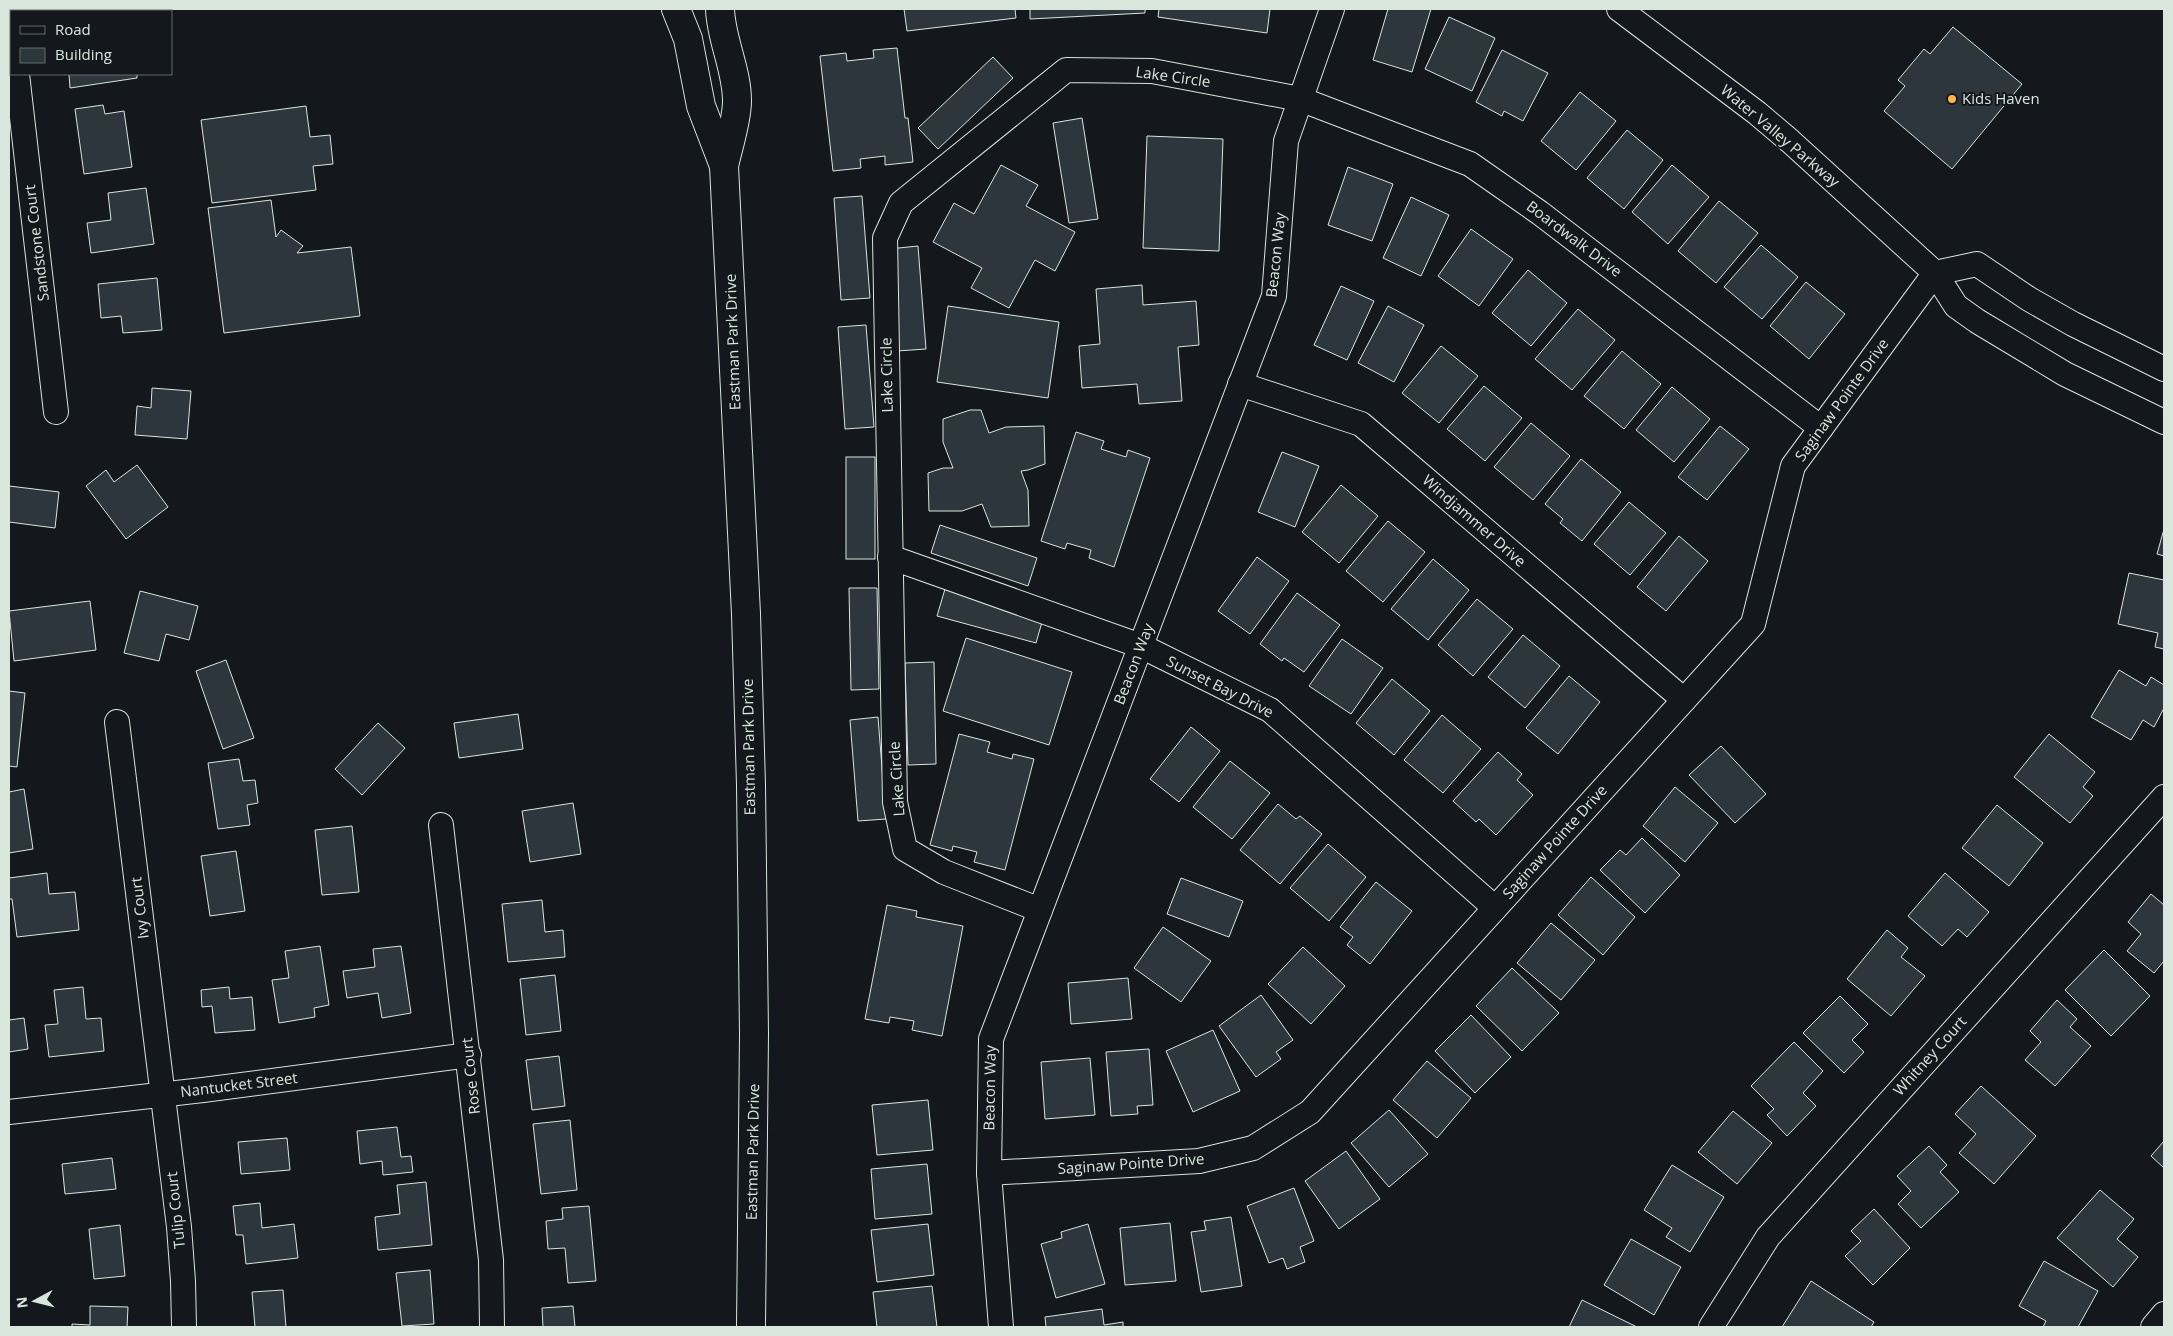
<svg xmlns="http://www.w3.org/2000/svg" width="2173" height="1336" font-family="'Open Sans',sans-serif">
<style>
.building{fill:#2c363c;stroke:#d8e6dc}
.lines{fill:none;stroke-linecap:round;stroke-linejoin:round}
.street-casing{stroke:#d8e6dc;stroke-width:26}
.secondary-casing{stroke:#d8e6dc;stroke-width:30}
.street{stroke:#14181c;stroke-width:24}
.secondary{stroke:#14181c;stroke-width:28}
.poi-dot{fill:#ffb74d;stroke:#14181c;stroke-width:2}
.labels{text-anchor:middle;stroke-width:4;stroke-linejoin:round;paint-order:stroke}
.street-label{font-size:15px;fill:#d8e6dc;stroke:#14181c}
.poi-label{font-size:15px;fill:#d8e6dc;stroke:#14181c;text-anchor:start}
</style>
<rect width="100%" height="100%" fill="#14181c"/>
<g class="building">
<path d="M904 9H1015L1016 18 907 31Z"/>
<path d="M1030 9H1145V13L1030 19Z"/>
<path d="M1159 9H1270L1267 33 1158 17Z"/>
<path d="M1388 9H1431L1412 72 1373 60Z"/>
<path d="M1449 17 1495 38 1472 91 1425 69Z"/>
<path d="M1953 27 2022 84 1952 169 1884 111 1905 86 1898 80 1924 49 1930 54Z"/>
<path d="M897 48 905 118H908L913 162 885 165V156L860 159 861 168 833 171 820 56 846 53 847 61 874 58 873 50Z"/>
<path d="M1502 50 1548 73 1523 121 1504 111 1502 116 1476 102Z"/>
<path d="M993 57 1013 78 938 149 918 128Z"/>
<path d="M69 74H137V78L70 88Z"/>
<path d="M1580 92 1616 121 1576 170 1541 141Z"/>
<path d="M103 105 105 114 124 111 132 167 84 174 75 109Z"/>
<path d="M306 106 310 137 330 135 333 164 313 166 316 190 212 203 201 120Z"/>
<path d="M1082 118 1098 219 1069 223 1053 123Z"/>
<path d="M1627 130 1663 160 1624 209 1587 178Z"/>
<path d="M1147 136 1223 139 1219 251 1143 248Z"/>
<path d="M1001 165 1038 185 1026 206 1075 232 1055 271 1035 260 1009 308 971 288 982 268 933 242 954 203 974 214Z"/>
<path d="M1672 165 1709 197 1668 244 1632 212Z"/>
<path d="M1348 167 1393 184 1372 241 1328 225Z"/>
<path d="M146 188 154 244 91 253 87 223 111 220 108 193Z"/>
<path d="M862 196 870 298 841 300 834 198Z"/>
<path d="M1411 197 1449 215 1421 276 1383 258Z"/>
<path d="M271 200 276 237 281 230 303 246 297 253 351 247 360 316 224 333 208 208Z"/>
<path d="M1719 201 1758 233 1716 283 1678 251Z"/>
<path d="M1471 229 1513 259 1479 306 1438 276Z"/>
<path d="M1761 245 1798 277 1762 319 1724 287Z"/>
<path d="M918 246 926 349 897 351 889 249Z"/>
<path d="M1528 270 1567 303 1531 346 1492 313Z"/>
<path d="M157 278 162 330 123 333 121 316 101 318 98 284Z"/>
<path d="M1806 282 1845 314 1809 359 1770 326Z"/>
<path d="M1142 285 1143 305 1196 301 1199 345 1178 347 1182 401 1139 404 1137 384 1082 388 1079 346 1100 344 1096 289Z"/>
<path d="M1341 286 1374 301 1347 360 1314 345Z"/>
<path d="M948 306 1059 322 1048 398 937 382Z"/>
<path d="M1388 306 1424 325 1394 382 1358 363Z"/>
<path d="M1578 309 1615 340 1572 390 1535 359Z"/>
<path d="M866 325 874 427 845 429 838 327Z"/>
<path d="M1441 346 1478 376 1439 423 1402 393Z"/>
<path d="M1622 351 1661 384 1624 429 1584 396Z"/>
<path d="M1484 386 1522 418 1485 461 1447 429Z"/>
<path d="M1672 387 1710 419 1674 462 1636 430Z"/>
<path d="M152 388 191 391 187 439 135 435 137 406 151 408Z"/>
<path d="M970 410H981L989 433 1006 427 1044 426 1045 464 1028 470 1021 471 1028 490 1029 526 991 527 982 504 962 511H929L928 473 943 468H953L943 442V419Z"/>
<path d="M1531 423 1570 456 1533 500 1494 467Z"/>
<path d="M1720 426 1749 449 1707 500 1678 477Z"/>
<path d="M1076 432 1104 441 1101 449 1126 457 1128 450 1150 458 1114 567 1089 558 1091 550 1067 543 1065 549 1041 541Z"/>
<path d="M1282 452 1319 466 1295 527 1258 512Z"/>
<rect x="846" y="457" width="29" height="102"/>
<path d="M1581 459 1621 492 1582 541 1560 523 1563 519 1545 504Z"/>
<path d="M137 465 168 507 126 539 86 486 106 470 114 482Z"/>
<path d="M1341 485 1378 516 1339 563 1302 532Z"/>
<path d="M9 486 59 492 55 528 9 522Z"/>
<path d="M1629 502 1666 533 1630 575 1594 544Z"/>
<path d="M1388 521 1425 552 1383 602 1346 571Z"/>
<path d="M940 525 1037 558 1028 586 931 553Z"/>
<path d="M2164 529V556L2157 554Z"/>
<path d="M1679 536 1708 561 1666 611 1637 587Z"/>
<path d="M1257 557 1289 581 1250 634 1218 611Z"/>
<path d="M1433 559 1469 590 1428 640 1391 609Z"/>
<path d="M2129 573 2164 580V649L2155 647 2158 633 2118 624Z"/>
<path d="M849 588H877L879 689 851 690Z"/>
<path d="M945 589 1044 615 1036 643 937 616Z"/>
<path d="M140 591 198 606 189 640 166 634 159 661 124 653Z"/>
<path d="M1297 593 1340 625 1304 672 1284 658 1282 661 1260 644Z"/>
<path d="M1477 599 1513 629 1473 676 1438 645Z"/>
<path d="M90 601 96 650 14 661 9 611Z"/>
<path d="M1523 635 1560 666 1525 708 1488 677Z"/>
<path d="M966 638 1072 672 1049 745 943 711Z"/>
<path d="M1342 639 1383 668 1351 714 1309 686Z"/>
<path d="M226 660 254 738 223 749 196 671Z"/>
<path d="M934 662 936 764 908 765 905 663Z"/>
<path d="M2119 670 2146 686 2151 677 2164 685V708L2154 727 2143 720 2131 740 2091 717Z"/>
<path d="M1569 676 1600 702 1558 754 1526 728Z"/>
<path d="M1392 679 1430 711 1394 755 1356 723Z"/>
<path d="M9 691 25 693 17 767 9 766Z"/>
<path d="M518 714 523 749 459 758 454 723Z"/>
<path d="M1442 715 1481 749 1443 793 1404 760Z"/>
<path d="M878 717 886 819 858 821 850 720Z"/>
<path d="M378 723 405 748 362 795 335 769Z"/>
<path d="M1191 727 1220 751 1179 802 1150 779Z"/>
<path d="M959 734 990 742 987 752 1012 759 1013 754 1034 759 1005 870 974 862 977 852 953 846 952 851 930 845Z"/>
<path d="M2049 734 2095 772 2083 787 2093 796 2070 823 2014 777Z"/>
<path d="M1721 746 1766 794 1735 823 1689 775Z"/>
<path d="M1498 752 1522 774 1517 780 1533 795 1496 835 1479 819 1476 822 1453 801Z"/>
<path d="M239 759 243 781 255 780 258 803 247 805 250 825 218 829 208 763Z"/>
<path d="M1230 761 1270 793 1232 839 1193 807Z"/>
<path d="M1675 787 1718 823 1685 862 1643 826Z"/>
<path d="M24 789 33 849 9 853V792Z"/>
<path d="M573 803 581 854 530 862 522 811Z"/>
<path d="M1278 804 1296 819 1300 816 1322 834 1280 884 1240 850Z"/>
<path d="M1997 805 2043 843 2009 886 1962 848Z"/>
<path d="M352 826 359 892 322 895 315 830Z"/>
<path d="M1642 838 1680 875 1645 913 1600 870 1620 850 1626 855Z"/>
<path d="M1328 844 1366 877 1329 921 1290 888Z"/>
<path d="M236 851 245 911 210 916 201 856Z"/>
<path d="M47 873 49 894 75 892 79 930 17 937 12 899H9V878Z"/>
<path d="M1945 873 1989 912 1967 937 1958 929 1942 946 1908 916Z"/>
<path d="M1591 877 1635 917 1603 955 1558 915Z"/>
<path d="M1181 878 1243 901 1229 937 1167 914Z"/>
<path d="M1376 882 1412 911 1370 964 1347 945 1353 937 1340 927Z"/>
<path d="M2151 894 2164 905V961L2154 973 2127 951 2141 934 2128 922Z"/>
<path d="M542 900 545 932 563 930 565 957 508 962 502 904Z"/>
<path d="M887 905 917 911 916 917 963 926 942 1036 912 1030 914 1021 890 1017 889 1023 865 1019Z"/>
<path d="M1551 923 1595 960 1561 1000 1517 963Z"/>
<path d="M1163 927 1211 961 1181 1002 1134 968Z"/>
<path d="M1887 930 1908 948 1901 957 1925 976 1891 1016 1847 979Z"/>
<path d="M320 946 329 1005 314 1008 315 1017 279 1023 272 980 289 978 285 951Z"/>
<path d="M401 946 411 1013 382 1018 378 993 347 998 343 971 375 967 373 949Z"/>
<path d="M1303 947 1345 986 1311 1024 1268 984Z"/>
<path d="M2104 950 2150 996 2111 1036 2065 990Z"/>
<path d="M1512 968 1559 1013 1522 1051 1476 1006Z"/>
<path d="M555 975 561 1031 526 1035 520 979Z"/>
<path d="M1128 978 1132 1019 1071 1024 1068 983Z"/>
<path d="M83 987 86 1019 101 1018 104 1051 49 1057 45 1025 58 1024 54 990Z"/>
<path d="M229 987 230 999 252 997 255 1030 215 1033 212 1006 202 1007 201 990Z"/>
<path d="M1261 995 1293 1040 1276 1052 1281 1059 1256 1077 1219 1026Z"/>
<path d="M1840 996 1868 1024 1852 1040 1864 1052 1844 1073 1803 1033Z"/>
<path d="M2057 1000 2077 1019 2070 1027 2091 1046 2055 1086 2025 1060 2041 1042 2030 1031Z"/>
<path d="M1471 1015 1511 1057 1475 1093 1435 1051Z"/>
<path d="M24 1018 28 1049 9 1052V1020Z"/>
<path d="M1213 1030 1240 1091 1193 1112 1166 1051Z"/>
<path d="M1794 1042 1823 1071 1803 1093 1816 1106 1787 1136 1767 1115 1774 1109 1751 1086Z"/>
<path d="M1149 1049 1153 1105 1137 1106 1138 1114 1111 1116 1106 1052Z"/>
<path d="M559 1056 565 1106 532 1110 526 1060Z"/>
<path d="M1090 1058 1095 1115 1045 1119 1041 1062Z"/>
<path d="M1427 1061 1471 1098 1437 1138 1393 1100Z"/>
<path d="M1981 1086 2036 1136 1994 1184 1959 1153 1976 1134 1955 1114Z"/>
<path d="M928 1100 933 1150 877 1155 872 1105Z"/>
<path d="M1389 1110 1428 1154 1389 1187 1351 1143Z"/>
<path d="M1733 1111 1772 1143 1737 1184 1698 1152Z"/>
<path d="M570 1120 577 1190 541 1194 533 1124Z"/>
<path d="M397 1127 401 1157 411 1156 413 1172 383 1175 382 1161 360 1164 357 1131Z"/>
<path d="M287 1138 290 1170 241 1174 238 1142Z"/>
<path d="M2164 1141V1168L2151 1156Z"/>
<path d="M1929 1146 1947 1165 1940 1172 1959 1192 1921 1228 1898 1204 1911 1191 1897 1176Z"/>
<path d="M1346 1151 1380 1199 1339 1229 1305 1181Z"/>
<path d="M112 1158 116 1189 65 1194 62 1164Z"/>
<path d="M927 1164 932 1214 875 1219 871 1169Z"/>
<path d="M1672 1165 1724 1197 1690 1252 1666 1237 1672 1228 1644 1210Z"/>
<path d="M426 1182 432 1245 378 1250 375 1217 400 1214 397 1185Z"/>
<path d="M1294 1188 1314 1241 1300 1247 1305 1262 1287 1269 1283 1258 1269 1263 1247 1206Z"/>
<path d="M2100 1190 2134 1219 2117 1239 2138 1257 2113 1287 2057 1238Z"/>
<path d="M260 1203 262 1228 294 1224 298 1258 246 1264 243 1235H236L233 1206Z"/>
<path d="M589 1206 596 1281 568 1283 565 1248 548 1249 546 1221 563 1219 562 1208Z"/>
<path d="M1874 1209 1910 1248 1873 1285 1845 1256 1861 1241 1851 1231Z"/>
<path d="M1231 1217 1242 1286 1201 1292 1191 1232 1206 1230 1204 1221Z"/>
<path d="M1170 1223 1176 1281 1125 1285 1120 1228Z"/>
<path d="M928 1224 934 1275 877 1282 871 1230Z"/>
<path d="M1088 1224 1105 1284 1056 1298 1041 1244 1062 1238 1061 1232Z"/>
<path d="M120 1225 125 1276 94 1279 89 1229Z"/>
<path d="M1631 1239 1681 1267 1654 1315 1604 1285Z"/>
<path d="M2044 1261 2098 1291 2078 1327H2043L2046 1321 2019 1306Z"/>
<path d="M430 1270 434 1324 402 1326 396 1273Z"/>
<path d="M1811 1281 1874 1322 1871 1327H1782Z"/>
<path d="M932 1286 937 1327H877L873 1292Z"/>
<path d="M283 1290 286 1327H255L252 1292Z"/>
<path d="M1582 1300 1637 1327H1569Z"/>
<path d="M90 1306 128 1307 127 1327H72V1324L90 1325Z"/>
<path d="M573 1306 575 1327H543L542 1308Z"/>
<path d="M1102 1309 1104 1325 1123 1322V1327H1046L1045 1317Z"/>
</g>
<g class="lines">
<g class="street-casing">
<g id="street">
<path d="M9 9 11 25"/>
<path d="M1619 9 1757 113 1790 141 1935 273 1956 306 1977 321 2065 374 2164 422"/>
<path d="M17 74 56 412"/>
<path d="M1935 273 1977 264 2029 299 2073 324 2164 369"/>
<path d="M1240 384 1361 424 1684 700"/>
<path d="M890 557 1141 646 1270 710 1495 908"/>
<path d="M117 722 179 1227 183 1281 184 1327"/>
<path d="M441 825 491 1260 492 1327"/>
<path d="M1040 910 944 872 905 849 895 802 885 238 901 203 1066 70 1152 71 1300 99 1470 164 1540 213 1821 428"/>
<path d="M9 1112 203 1090 469 1055"/>
<path d="M989 1173 1199 1161 1253 1148 1310 1112 1753 624 1793 466 1935 273"/>
<path d="M1001 1327 989 1173 991 1039 1274 296 1286 141 1332 9"/>
<path d="M1711 1327 1768 1237 2164 797"/>
<path d="M2153 1327 2164 1314"/>
</g>
</g>
<g class="secondary-casing">
<g id="secondary">
<path d="M676 9 688 39 701 106 724 166"/>
<path d="M720 9C721 40 737 69 737 101 737 121 728 147 724 166L746 614 751 785 754 1034 751 1327"/>
</g>
</g>
<use href="#street" class="street"/>
<use href="#secondary" class="secondary"/>
</g>
<circle class="poi-dot" cx="1952" cy="99" r="5"/>
<g class="labels">
<g class="street-label">
<text transform="translate(1173 77) rotate(8)" y="5">Lake Circle</text>
<text transform="translate(1780 136) rotate(40)" y="5">Water Valley Parkway</text>
<text transform="translate(1574 239) rotate(37)" y="5">Boardwalk Drive</text>
<text transform="translate(37 243) rotate(-97)" y="5">Sandstone Court</text>
<text transform="translate(1276 255) rotate(-84)" y="5">Beacon Way</text>
<text transform="translate(733 342) rotate(-92)" y="5">Eastman Park Drive</text>
<text transform="translate(887 375) rotate(-91)" y="5">Lake Circle</text>
<text transform="translate(1842 400) rotate(-54)" y="5">Saginaw Pointe Drive</text>
<text transform="translate(1474 521) rotate(41)" y="5">Windjammer Drive</text>
<text transform="translate(1134 664) rotate(-69)" y="5">Beacon Way</text>
<text transform="translate(1220 687) rotate(27)" y="5">Sunset Bay Drive</text>
<text transform="translate(749 747) rotate(-91)" y="5">Eastman Park Drive</text>
<text transform="translate(897 779) rotate(-94)" y="5">Lake Circle</text>
<text transform="translate(1555 842) rotate(-48)" y="5">Saginaw Pointe Drive</text>
<text transform="translate(140 908) rotate(-97)" y="5">Ivy Court</text>
<text transform="translate(1930 1056) rotate(-48)" y="5">Whitney Court</text>
<text transform="translate(471 1076) rotate(-96)" y="5">Rose Court</text>
<text transform="translate(239 1085) rotate(-7)" y="5">Nantucket Street</text>
<text transform="translate(990 1088) rotate(-89)" y="5">Beacon Way</text>
<text transform="translate(753 1152) rotate(-89)" y="5">Eastman Park Drive</text>
<text transform="translate(1131 1164) rotate(-4)" y="5">Saginaw Pointe Drive</text>
<text transform="translate(176 1210) rotate(-96)" y="5">Tulip Court</text>
</g>
<g class="poi-label">
<text x="1962" y="104">Kids Haven</text>
</g>
</g>
<rect width="2173" height="1336" fill="none" stroke="#d8e6dc" stroke-width="20"/>
<rect x="10" y="10" width="162" height="65" fill="#14181c" stroke="#626a69"/>
<rect x="20" y="26" width="25" height="8" fill="#14181c" stroke="#626a69"/>
<text x="55" y="35" font-size="15" fill="#d8e6dc">Road</text>
<rect x="20" y="48" width="25" height="15" fill="#2c363c" stroke="#626a69"/>
<text x="55" y="60" font-size="15" fill="#d8e6dc">Building</text>
<g transform="translate(35 1301) rotate(263)" stroke="#14181c" stroke-width="4" paint-order="stroke">
<path d="M0-4L9 19L0 12L-9 19Z" fill="#d8e6dc"/>
<text y="-8" font-size="14" font-weight="bold" text-anchor="middle" fill="#d8e6dc">N</text>
</g>
</svg>
